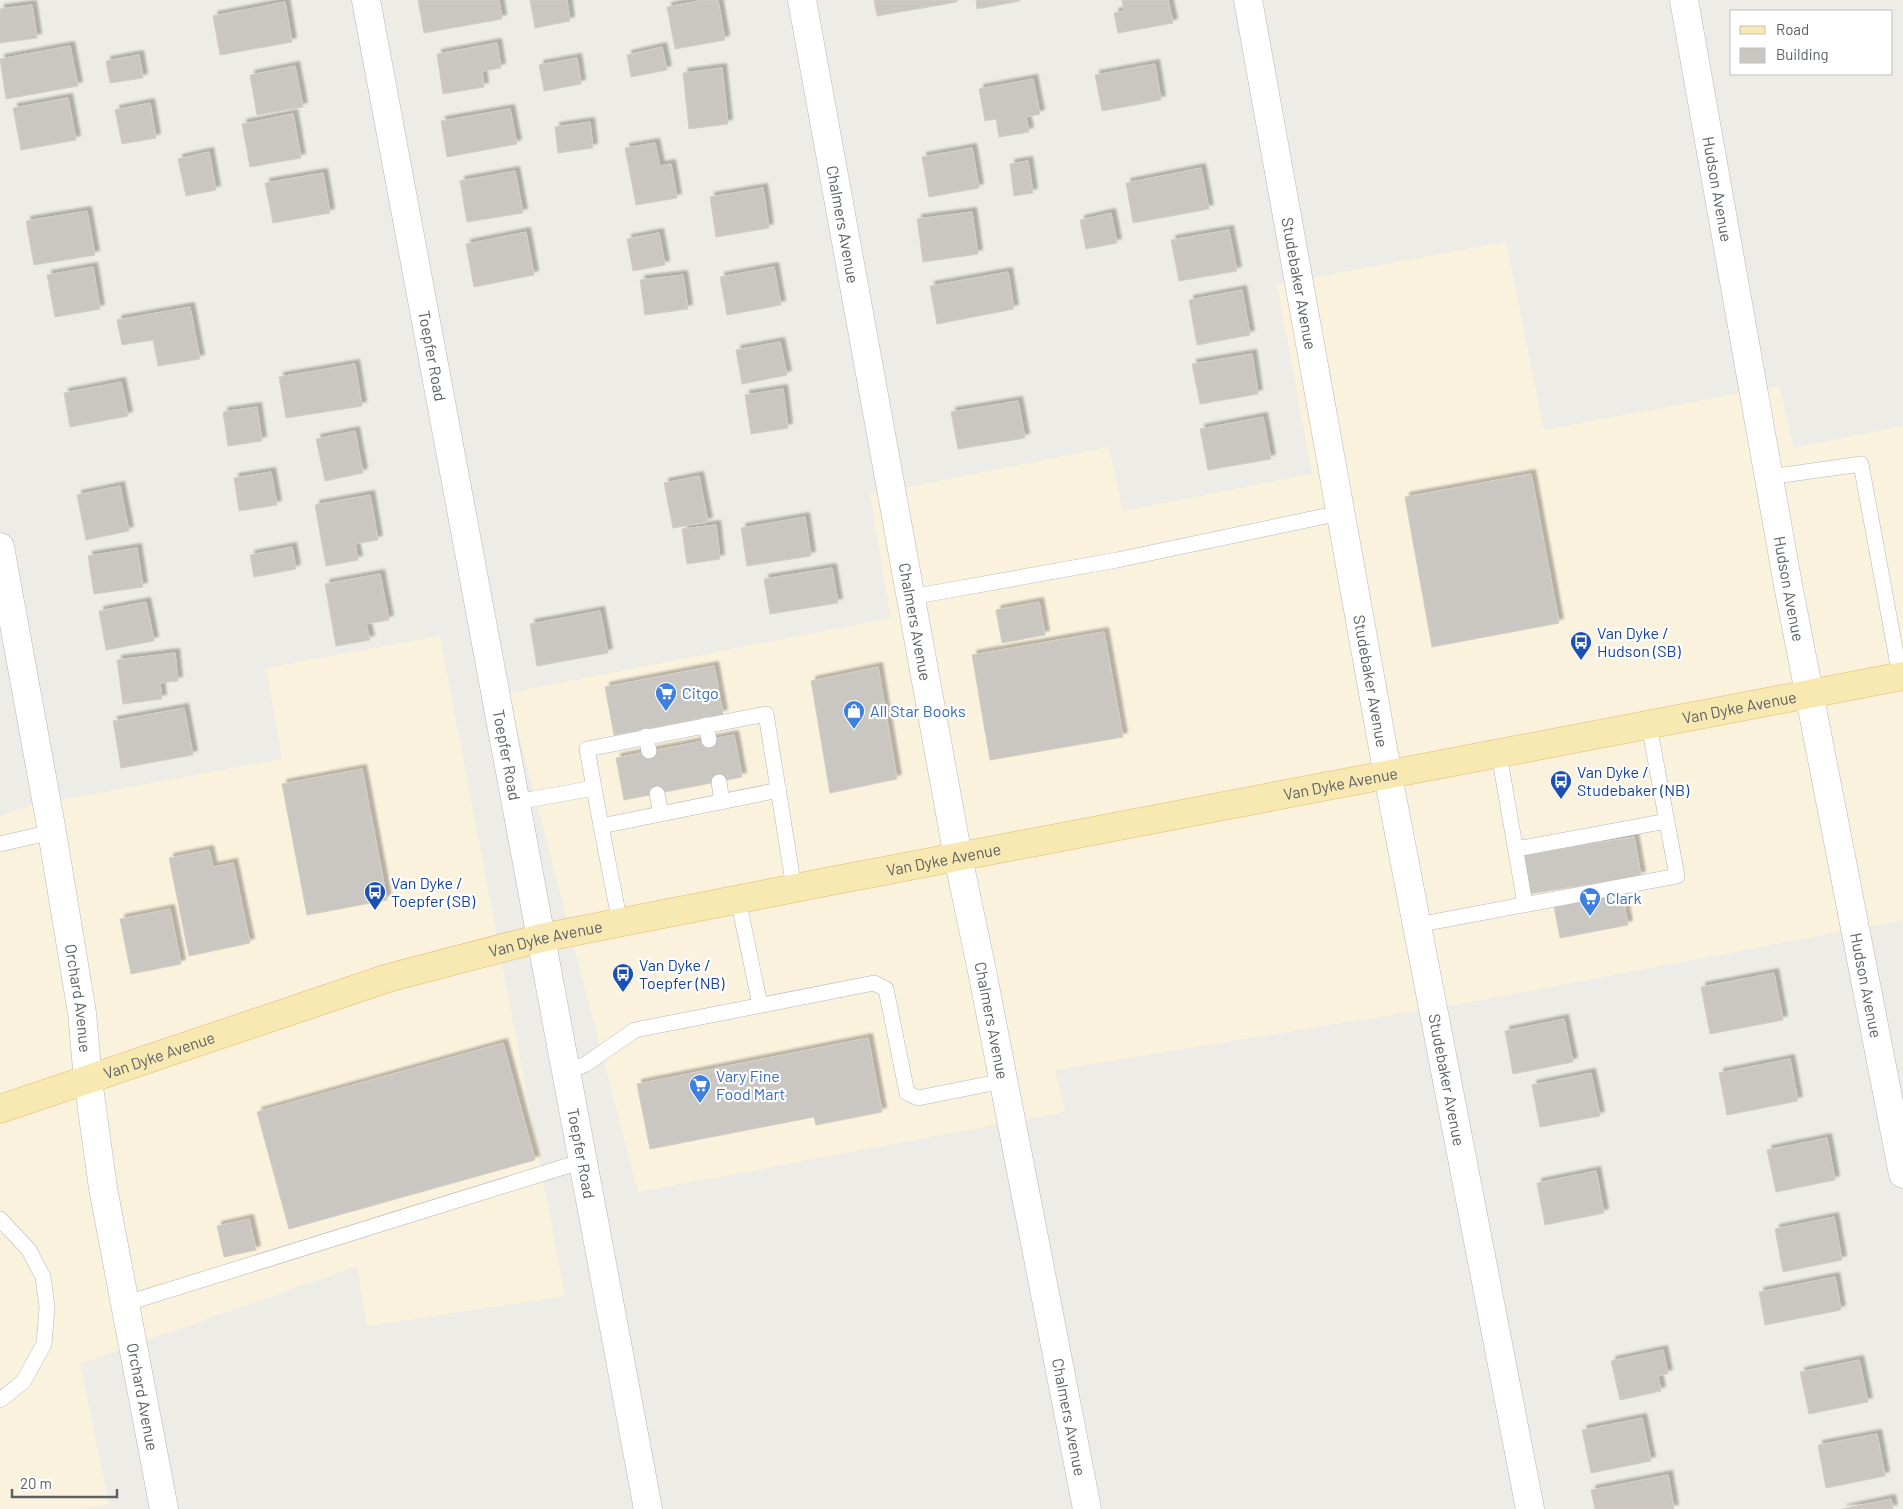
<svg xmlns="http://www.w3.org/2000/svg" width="1903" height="1509" font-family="Barlow,sans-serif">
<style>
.commercial{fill:#fbf2de}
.building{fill:#cac7c2;stroke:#d3cdc5;filter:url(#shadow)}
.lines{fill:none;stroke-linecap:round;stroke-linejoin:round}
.service-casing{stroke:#b3b6b9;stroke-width:16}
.minor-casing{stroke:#b3b6b9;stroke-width:29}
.tertiary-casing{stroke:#b3b6b9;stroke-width:29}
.primary-casing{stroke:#e6ba67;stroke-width:29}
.service{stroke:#fff;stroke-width:15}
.minor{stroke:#fff;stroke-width:28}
.tertiary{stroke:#fff;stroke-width:28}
.primary{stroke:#f8e8b1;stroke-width:28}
.labels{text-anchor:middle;stroke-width:4.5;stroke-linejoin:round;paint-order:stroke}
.street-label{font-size:16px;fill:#5d6165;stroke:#fff}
.transit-label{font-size:16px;fill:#164399;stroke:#fff;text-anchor:start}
.shop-label{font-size:16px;fill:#366cbe;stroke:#fff;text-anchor:start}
</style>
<defs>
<filter id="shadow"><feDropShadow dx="4.5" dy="-4.5" stdDeviation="1" flood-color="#0004"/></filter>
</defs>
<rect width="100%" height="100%" fill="#eeece6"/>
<g class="commercial">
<path d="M1506 242 1544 430 1779 386 1794 448 1903 426V920L1471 1002 1055 1070 1065 1112 638 1192 508 693 891 618 870 495 1109 447 1123 511 1312 474 1277 284Z"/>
<path d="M440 636 565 1296 367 1326 357 1266 80 1364 109 1504 78 1509H0V816L28 806 282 759 266 668Z"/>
</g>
<g class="building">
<path d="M418 0H499L502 19 424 33Z"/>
<path d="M530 0H567L570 21 535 28Z"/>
<path d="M704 0H718L725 40 675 49 667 7Z"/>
<path d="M874 0H957V2L877 16Z"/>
<path d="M976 0H1020V1L977 9Z"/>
<path d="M1122 0H1168L1173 23 1118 33 1114 13 1124 11Z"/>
<path d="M285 2 292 42 220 55 213 16Z"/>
<path d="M32 5 37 38 0 43V9Z"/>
<path d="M497 43 501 68 482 71 484 87 443 94 437 54Z"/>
<path d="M70 46 78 86 6 99 0 59Z"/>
<path d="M662 47 667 70 631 77 627 55Z"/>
<path d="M139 55 143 78 110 83 106 61Z"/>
<path d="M577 58 581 84 544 91 539 65Z"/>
<path d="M1155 64 1161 100 1102 111 1095 75Z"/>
<path d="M295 66 303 107 257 115 250 75Z"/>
<path d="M722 68 728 124 689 129 683 73Z"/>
<path d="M1033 79 1040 114 1026 117 1029 132 999 137 996 119 985 121 979 89Z"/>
<path d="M68 98 76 140 21 150 13 108Z"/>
<path d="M150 103 156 138 122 144 115 110Z"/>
<path d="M510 109 517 144 447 157 441 121Z"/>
<path d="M293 114 301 158 250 167 242 124Z"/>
<path d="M590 122 593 148 558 153 555 127Z"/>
<path d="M655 143 660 166 671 164 677 198 636 205 625 148Z"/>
<path d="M972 148 979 188 929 197 922 157Z"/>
<path d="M209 152 216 190 186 196 178 159Z"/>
<path d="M1028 161 1033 193 1014 196 1010 164Z"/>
<path d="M1201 168 1209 209 1133 223 1126 183Z"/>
<path d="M515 171 523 213 467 222 460 181Z"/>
<path d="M323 173 330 213 273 223 265 183Z"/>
<path d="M763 188 769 228 716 237 710 197Z"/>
<path d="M87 211 95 255 34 265 26 221Z"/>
<path d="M972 212 978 254 923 262 917 219Z"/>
<path d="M1111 213 1117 243 1086 249 1080 220Z"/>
<path d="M1229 230 1237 271 1179 281 1171 240Z"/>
<path d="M526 232 534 275 474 287 466 244Z"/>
<path d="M659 233 665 265 633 271 627 239Z"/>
<path d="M93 267 100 309 55 317 47 275Z"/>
<path d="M774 267 781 305 727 315 720 277Z"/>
<path d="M1008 272 1014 309 937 324 930 286Z"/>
<path d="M683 275 688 309 645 315 640 280Z"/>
<path d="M1242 290 1250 335 1197 345 1189 300Z"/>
<path d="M190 307 200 359 158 366 153 340 122 345 117 320Z"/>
<path d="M780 342 787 375 742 384 736 350Z"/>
<path d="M1252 354 1258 394 1200 404 1192 364Z"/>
<path d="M355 364 362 406 286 418 279 377Z"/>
<path d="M121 382 128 416 70 427 64 393Z"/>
<path d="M783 389 788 428 751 434 745 395Z"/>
<path d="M1018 401 1025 438 958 449 951 412Z"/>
<path d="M257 407 262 441 228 446 223 412Z"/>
<path d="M1263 417 1271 459 1208 470 1200 429Z"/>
<path d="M355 431 363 473 325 481 316 439Z"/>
<path d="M271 472 277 505 239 511 234 478Z"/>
<path d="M1531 474 1559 623 1432 647 1405 497Z"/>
<path d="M699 476 708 522 673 528 664 483Z"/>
<path d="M120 486 129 531 86 540 77 495Z"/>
<path d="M370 495 378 540 355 544 358 560 326 566 315 505Z"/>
<path d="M805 517 811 556 747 566 741 528Z"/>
<path d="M716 525 720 559 687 564 682 529Z"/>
<path d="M292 547 296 569 254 577 250 555Z"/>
<path d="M137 548 143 587 94 594 88 556Z"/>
<path d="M832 568 838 603 770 614 764 579Z"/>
<path d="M380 574 389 620 366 624 370 640 336 646 325 584Z"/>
<path d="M146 602 154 641 106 650 99 611Z"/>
<path d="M1039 602 1045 635 1002 643 996 610Z"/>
<path d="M600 611 608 653 537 666 530 624Z"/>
<path d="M1104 632 1123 737 990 760 972 655Z"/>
<path d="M175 653 178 681 160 683 162 699 123 704 117 660Z"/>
<path d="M714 666 723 714 614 735 605 687Z"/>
<path d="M878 667 897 779 830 793 811 681Z"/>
<path d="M184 708 193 755 121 768 113 721Z"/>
<path d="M734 735 742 777 624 800 616 758Z"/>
<path d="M362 769 387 900 307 915 282 784Z"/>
<path d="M1634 837 1641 876 1529 894 1523 855Z"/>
<path d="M209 850 213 867 233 863 250 943 189 956 169 858Z"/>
<path d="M1622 893 1628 925 1560 938 1554 906Z"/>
<path d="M170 909 181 964 131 974 120 919Z"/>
<path d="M1774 973 1783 1020 1710 1034 1701 987Z"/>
<path d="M1564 1019 1573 1062 1513 1074 1505 1031Z"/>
<path d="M868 1038 882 1112 816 1125 814 1117 650 1149 637 1084Z"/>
<path d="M503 1043 535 1160 289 1229 257 1112Z"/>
<path d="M1790 1059 1798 1101 1727 1115 1719 1073Z"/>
<path d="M1591 1073 1600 1116 1540 1127 1532 1085Z"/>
<path d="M1827 1138 1835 1180 1776 1192 1767 1150Z"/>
<path d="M1596 1171 1604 1213 1545 1225 1537 1183Z"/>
<path d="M1834 1217 1842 1260 1783 1272 1775 1229Z"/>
<path d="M249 1219 256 1250 224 1257 217 1226Z"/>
<path d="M1835 1277 1841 1310 1765 1325 1759 1292Z"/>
<path d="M1663 1350 1668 1374 1658 1376 1661 1391 1620 1400 1611 1361Z"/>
<path d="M1859 1360 1868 1402 1809 1414 1800 1372Z"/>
<path d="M1642 1418 1651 1461 1591 1473 1582 1430Z"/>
<path d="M1877 1434 1885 1476 1826 1488 1818 1445Z"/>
<path d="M1668 1475 1674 1509H1595L1591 1490Z"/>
<path d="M1891 1499 1893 1509H1842Z"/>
</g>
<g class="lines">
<g class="service-casing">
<g id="service">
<path d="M1769 477 1861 464 1900 676"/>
<path d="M911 597 1117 560 1340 513"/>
<path d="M706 725 709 740"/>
<path d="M646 736 649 751"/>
<path d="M1499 754 1525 904"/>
<path d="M719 782 722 802"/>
<path d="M779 790 601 826 587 749 766 714 794 888"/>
<path d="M657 794 661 813"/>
<path d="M516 802 594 788"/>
<path d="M601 826 620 923"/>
<path d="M0 844 52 832"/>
<path d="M1516 849 1667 821"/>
<path d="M738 899 760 1005"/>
<path d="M1417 925 1677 876 1649 725"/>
<path d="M566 1072 586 1064 635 1030 874 983 886 989 907 1093 918 1098 1003 1081"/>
<path d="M0 1219 29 1250 43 1277 47 1307 44 1344 23 1382 0 1400"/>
<path d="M124 1304 583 1161"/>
</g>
</g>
<g class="minor-casing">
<g id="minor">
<path id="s1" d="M366 0 541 938"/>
<path id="s2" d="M802 0 958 857 982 971 1087 1509"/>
<path id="s3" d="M1248 0 1388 776 1530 1509"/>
<path id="s4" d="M1684 0 1788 585 1903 1174"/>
<path id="s5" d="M0 547 52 832 82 1013 88 1080 103 1188 164 1509"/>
</g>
</g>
<g class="tertiary-casing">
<g id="tertiary">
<path id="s6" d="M541 938 648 1509"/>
</g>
</g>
<g class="primary-casing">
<g id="primary">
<path id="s7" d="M0 1109 388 978 541 938 826 882 1903 676"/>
</g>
</g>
<use href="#service" class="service"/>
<use href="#minor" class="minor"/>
<use href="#tertiary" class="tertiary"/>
<use href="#primary" class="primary"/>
</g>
<defs>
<g id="bus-pin" transform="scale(1.125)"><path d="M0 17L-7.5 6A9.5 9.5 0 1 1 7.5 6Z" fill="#1a4fb4" stroke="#fff"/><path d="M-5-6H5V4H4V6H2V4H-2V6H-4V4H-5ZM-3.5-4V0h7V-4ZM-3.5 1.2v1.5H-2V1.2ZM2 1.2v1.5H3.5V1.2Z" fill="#fff"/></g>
<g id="supermarket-pin" transform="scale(1.125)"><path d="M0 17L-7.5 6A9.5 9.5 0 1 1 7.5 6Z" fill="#3f7fe0" stroke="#fff"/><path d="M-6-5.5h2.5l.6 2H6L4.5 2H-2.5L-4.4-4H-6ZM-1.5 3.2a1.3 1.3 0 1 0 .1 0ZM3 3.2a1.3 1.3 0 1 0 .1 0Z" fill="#fff"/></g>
<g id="shop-pin" transform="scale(1.125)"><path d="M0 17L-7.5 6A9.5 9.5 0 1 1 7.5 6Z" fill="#3f7fe0" stroke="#fff"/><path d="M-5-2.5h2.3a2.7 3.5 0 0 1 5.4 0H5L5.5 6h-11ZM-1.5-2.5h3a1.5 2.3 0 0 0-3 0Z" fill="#fff"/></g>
</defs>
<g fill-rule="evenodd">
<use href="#bus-pin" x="1581" y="642"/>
<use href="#supermarket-pin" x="666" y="693"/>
<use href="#shop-pin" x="854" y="711"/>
<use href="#bus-pin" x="1561" y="781"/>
<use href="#bus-pin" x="375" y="892"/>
<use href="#supermarket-pin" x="1590" y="898"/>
<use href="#bus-pin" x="623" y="974"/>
<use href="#supermarket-pin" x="700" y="1085"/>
</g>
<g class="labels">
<g class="street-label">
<text dy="6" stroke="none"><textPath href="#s4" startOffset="192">Hudson Avenue</textPath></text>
<text dy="6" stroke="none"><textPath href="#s2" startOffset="228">Chalmers Avenue</textPath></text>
<text dy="6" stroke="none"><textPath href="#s3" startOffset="288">Studebaker Avenue</textPath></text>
<text dy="6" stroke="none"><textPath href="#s1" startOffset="362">Toepfer Road</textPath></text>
<text dy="6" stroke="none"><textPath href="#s4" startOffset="598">Hudson Avenue</textPath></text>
<text dy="6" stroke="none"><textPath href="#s2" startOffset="632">Chalmers Avenue</textPath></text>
<text dy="6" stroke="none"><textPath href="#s3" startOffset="692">Studebaker Avenue</textPath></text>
<text dy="6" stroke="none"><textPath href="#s7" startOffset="1788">Van Dyke Avenue</textPath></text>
<text dy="6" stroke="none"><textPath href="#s1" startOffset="768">Toepfer Road</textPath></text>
<text dy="6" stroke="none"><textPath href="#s7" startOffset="1382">Van Dyke Avenue</textPath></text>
<text dy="6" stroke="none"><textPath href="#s7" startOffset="978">Van Dyke Avenue</textPath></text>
<text dy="6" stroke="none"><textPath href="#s7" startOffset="572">Van Dyke Avenue</textPath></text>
<text dy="6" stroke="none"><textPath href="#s4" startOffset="1002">Hudson Avenue</textPath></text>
<text dy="6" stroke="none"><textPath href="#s5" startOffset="458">Orchard Avenue</textPath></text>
<text dy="6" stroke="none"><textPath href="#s2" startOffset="1038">Chalmers Avenue</textPath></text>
<text dy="6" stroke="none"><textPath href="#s7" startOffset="168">Van Dyke Avenue</textPath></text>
<text dy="6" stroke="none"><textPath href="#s3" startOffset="1098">Studebaker Avenue</textPath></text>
<text dy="6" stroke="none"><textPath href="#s6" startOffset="219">Toepfer Road</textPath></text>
<text dy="6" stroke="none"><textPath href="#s5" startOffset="862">Orchard Avenue</textPath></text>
<text dy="6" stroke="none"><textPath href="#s2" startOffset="1442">Chalmers Avenue</textPath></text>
</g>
<g class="transit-label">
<text x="1597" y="639">Van Dyke /<tspan x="1597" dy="18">Hudson (SB)</tspan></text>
<text x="1577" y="778">Van Dyke /<tspan x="1577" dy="18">Studebaker (NB)</tspan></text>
<text x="391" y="889">Van Dyke /<tspan x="391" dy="18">Toepfer (SB)</tspan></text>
<text x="639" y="971">Van Dyke /<tspan x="639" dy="18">Toepfer (NB)</tspan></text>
</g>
<g class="shop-label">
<text x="682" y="699">Citgo</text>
<text x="870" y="717">All Star Books</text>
<text x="1606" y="904">Clark</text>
<text x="716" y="1082">Vary Fine<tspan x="716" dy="18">Food Mart</tspan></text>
</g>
</g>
<rect x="1730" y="10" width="162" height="65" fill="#ffffff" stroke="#bec0c1"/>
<rect x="1740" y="26" width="25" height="8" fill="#f8e8b1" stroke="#bec0c1"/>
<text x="1776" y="35" font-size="15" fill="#5d6165">Road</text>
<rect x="1740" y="48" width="25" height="15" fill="#cac7c2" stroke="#bec0c1"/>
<text x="1776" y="60" font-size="15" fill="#5d6165">Building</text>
<path d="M12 1489v8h105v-8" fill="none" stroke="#5d6165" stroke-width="2.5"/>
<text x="20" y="1489" font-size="15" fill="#5d6165" stroke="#ffffff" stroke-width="4" paint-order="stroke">20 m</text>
</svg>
